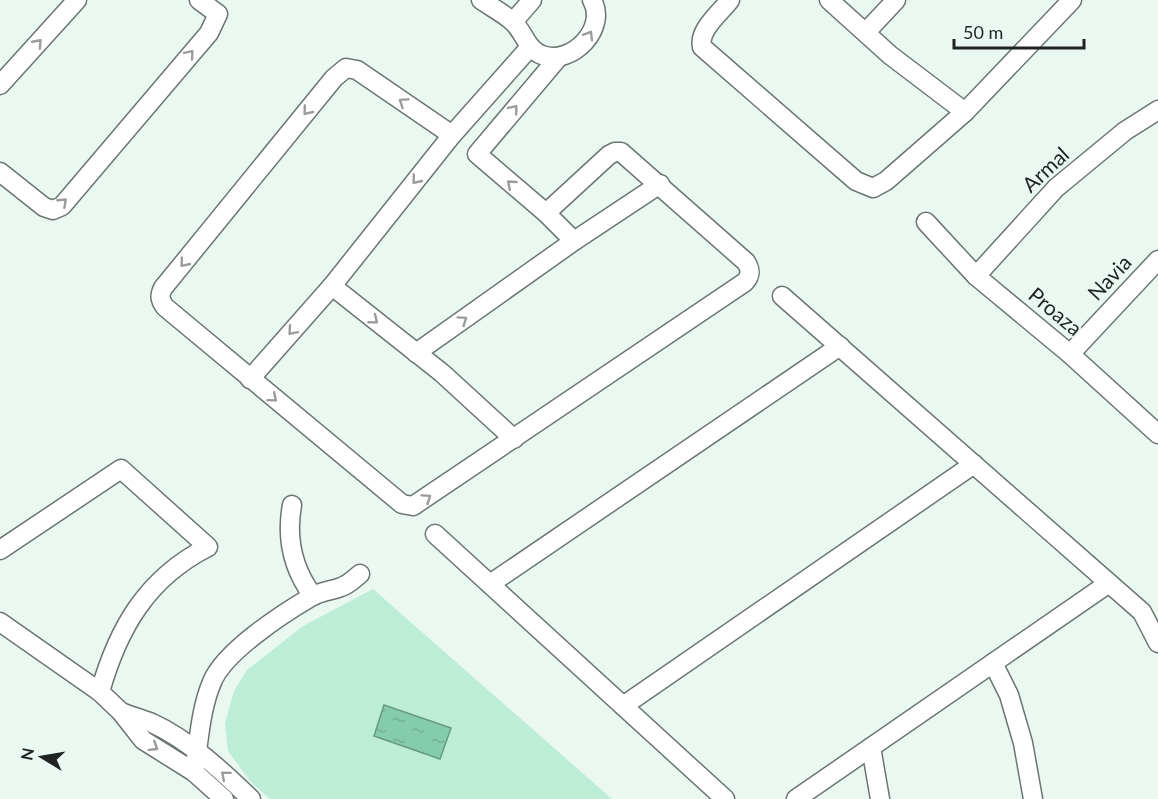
<svg xmlns="http://www.w3.org/2000/svg" width="1158" height="799" font-family="Lato,sans-serif">
<style>
.park{fill:#bcedd6}
.water{fill:url(#water-ripples);stroke:#669a83;stroke-width:1.5}
.lines{fill:none;stroke-linecap:round;stroke-linejoin:round}
.street-casing{stroke:#6b7670;stroke-width:21}
.street{stroke:#fff;stroke-width:18}
.oneway{stroke:#9a9c9c}
.labels{text-anchor:middle;stroke-width:4.5;stroke-linejoin:round;paint-order:stroke}
.street-label{font-size:21px;fill:#1f2422;stroke:#ebf7f1}
</style>
<defs>
<pattern id="water-ripples" width="26" height="14" patternUnits="userSpaceOnUse" patternTransform="scale(1.5)"><rect width="26" height="14" fill="#85ccac"/><path d="M2 4q2-2 4 0t4 0M15 11q2-2 4 0t4 0" fill="none" stroke="#72af94"/></pattern>
</defs>
<rect width="100%" height="100%" fill="#ebf7f1"/>
<path class="park" d="M373 589 612 799H270L250 781 228 751 225 724 234 691 247 670 303 626Z"/>
<path class="water" d="M384 705 451 728 440 759 374 736Z"/>
<g class="lines">
<g class="street-casing">
<g id="street">
<path d="M481 0C491 7 503 13 512 21 524 31 526 49 542 55 572 66 608 28 592 0"/>
<path d="M730 0C720 13 698 30 702 47L856 181 873 188 886 181 965 112"/>
<path d="M829 0 890 55 965 112 1072 0"/>
<path d="M513 22 532 0"/>
<path d="M866 32 896 0"/>
<path d="M558 58 477 154 546 213 574 241"/>
<path d="M0 85 77 0"/>
<path d="M452 135 357 70 346 68 334 78 163 288C159 296 160 300 165 307L402 504 413 506 745 282C751 275 751 270 746 262L621 152H615L609 155 546 213"/>
<path d="M0 172 44 207 53 210 62 206 209 33 218 14 199 0"/>
<path d="M926 222 976 276 1070 354 1158 434"/>
<path d="M976 276 1056 188 1125 131 1158 110"/>
<path d="M332 286 442 373 514 439"/>
<path d="M782 296 1142 612 1158 643"/>
<path d="M416 353 574 241 660 184"/>
<path d="M1070 354 1158 260"/>
<path d="M250 379 332 286 452 135 530 47"/>
<path d="M292 505C286 538 292 568 313 596"/>
<path d="M435 534 725 799"/>
<path d="M0 550 121 469 208 547C147 578 118 628 100 692"/>
<path d="M490 584 840 346"/>
<path d="M0 622 100 692 121 712 143 740 194 772 224 799"/>
<path d="M993 663 1009 695 1023 743 1033 799"/>
<path d="M623 706 974 464"/>
<path d="M121 712C131 716 142 719 152 723 189 740 222 771 251 799"/>
<path d="M871 747 880 799"/>
<path d="M194 772C199 743 200 710 212 682 224 652 282 614 311 597 321 591 331 591 341 587 348 585 354 579 360 574"/>
<path d="M796 799 1109 583"/>
</g>
</g>
<use href="#street" class="street"/>
</g>
<defs><path id="oneway-chevron" d="M-2-3.5L2.5 0L-2 3.5" fill="none" stroke-width="1.6" stroke-linecap="round" stroke-linejoin="round" transform="scale(1.5)"/></defs>
<g class="oneway">
<use href="#oneway-chevron" transform="translate(589 35) rotate(-59)"/>
<use href="#oneway-chevron" transform="translate(38 43) rotate(-48)"/>
<use href="#oneway-chevron" transform="translate(190 54) rotate(-50)"/>
<use href="#oneway-chevron" transform="translate(403 102) rotate(-146)"/>
<use href="#oneway-chevron" transform="translate(514 109) rotate(-50)"/>
<use href="#oneway-chevron" transform="translate(307 111) rotate(129)"/>
<use href="#oneway-chevron" transform="translate(416 180) rotate(129)"/>
<use href="#oneway-chevron" transform="translate(511 184) rotate(-139)"/>
<use href="#oneway-chevron" transform="translate(63 202) rotate(-43)"/>
<use href="#oneway-chevron" transform="translate(184 263) rotate(129)"/>
<use href="#oneway-chevron" transform="translate(374 320) rotate(39)"/>
<use href="#oneway-chevron" transform="translate(463 320) rotate(-35)"/>
<use href="#oneway-chevron" transform="translate(292 331) rotate(131)"/>
<use href="#oneway-chevron" transform="translate(273 398) rotate(40)"/>
<use href="#oneway-chevron" transform="translate(427 498) rotate(-34)"/>
<use href="#oneway-chevron" transform="translate(154 747) rotate(32)"/>
<use href="#oneway-chevron" transform="translate(225 775) rotate(-140)"/>
</g>
<g class="labels">
<g class="street-label">
<text transform="translate(1046 170) rotate(-43)" y="7">Armal</text>
<text transform="translate(1110 278) rotate(-47)" y="7">Navia</text>
<text transform="translate(1055 312) rotate(40)" y="7">Proaza</text>
</g>
</g>
<g transform="translate(42 757) rotate(281)" stroke="#ebf7f1" stroke-width="4.5" paint-order="stroke">
<path d="M0-4.5L10 22L0 15L-10 22Z" fill="#1f2422"/>
<text y="-9" font-size="16" font-weight="bold" text-anchor="middle" fill="#1f2422">N</text>
</g>
<path d="M954 39v9h130v-9" fill="none" stroke="#1f2422" stroke-width="3"/>
<text x="963" y="39" font-size="18" fill="#1f2422" stroke="#ebf7f1" stroke-width="4.5" paint-order="stroke">50 m</text>
</svg>
